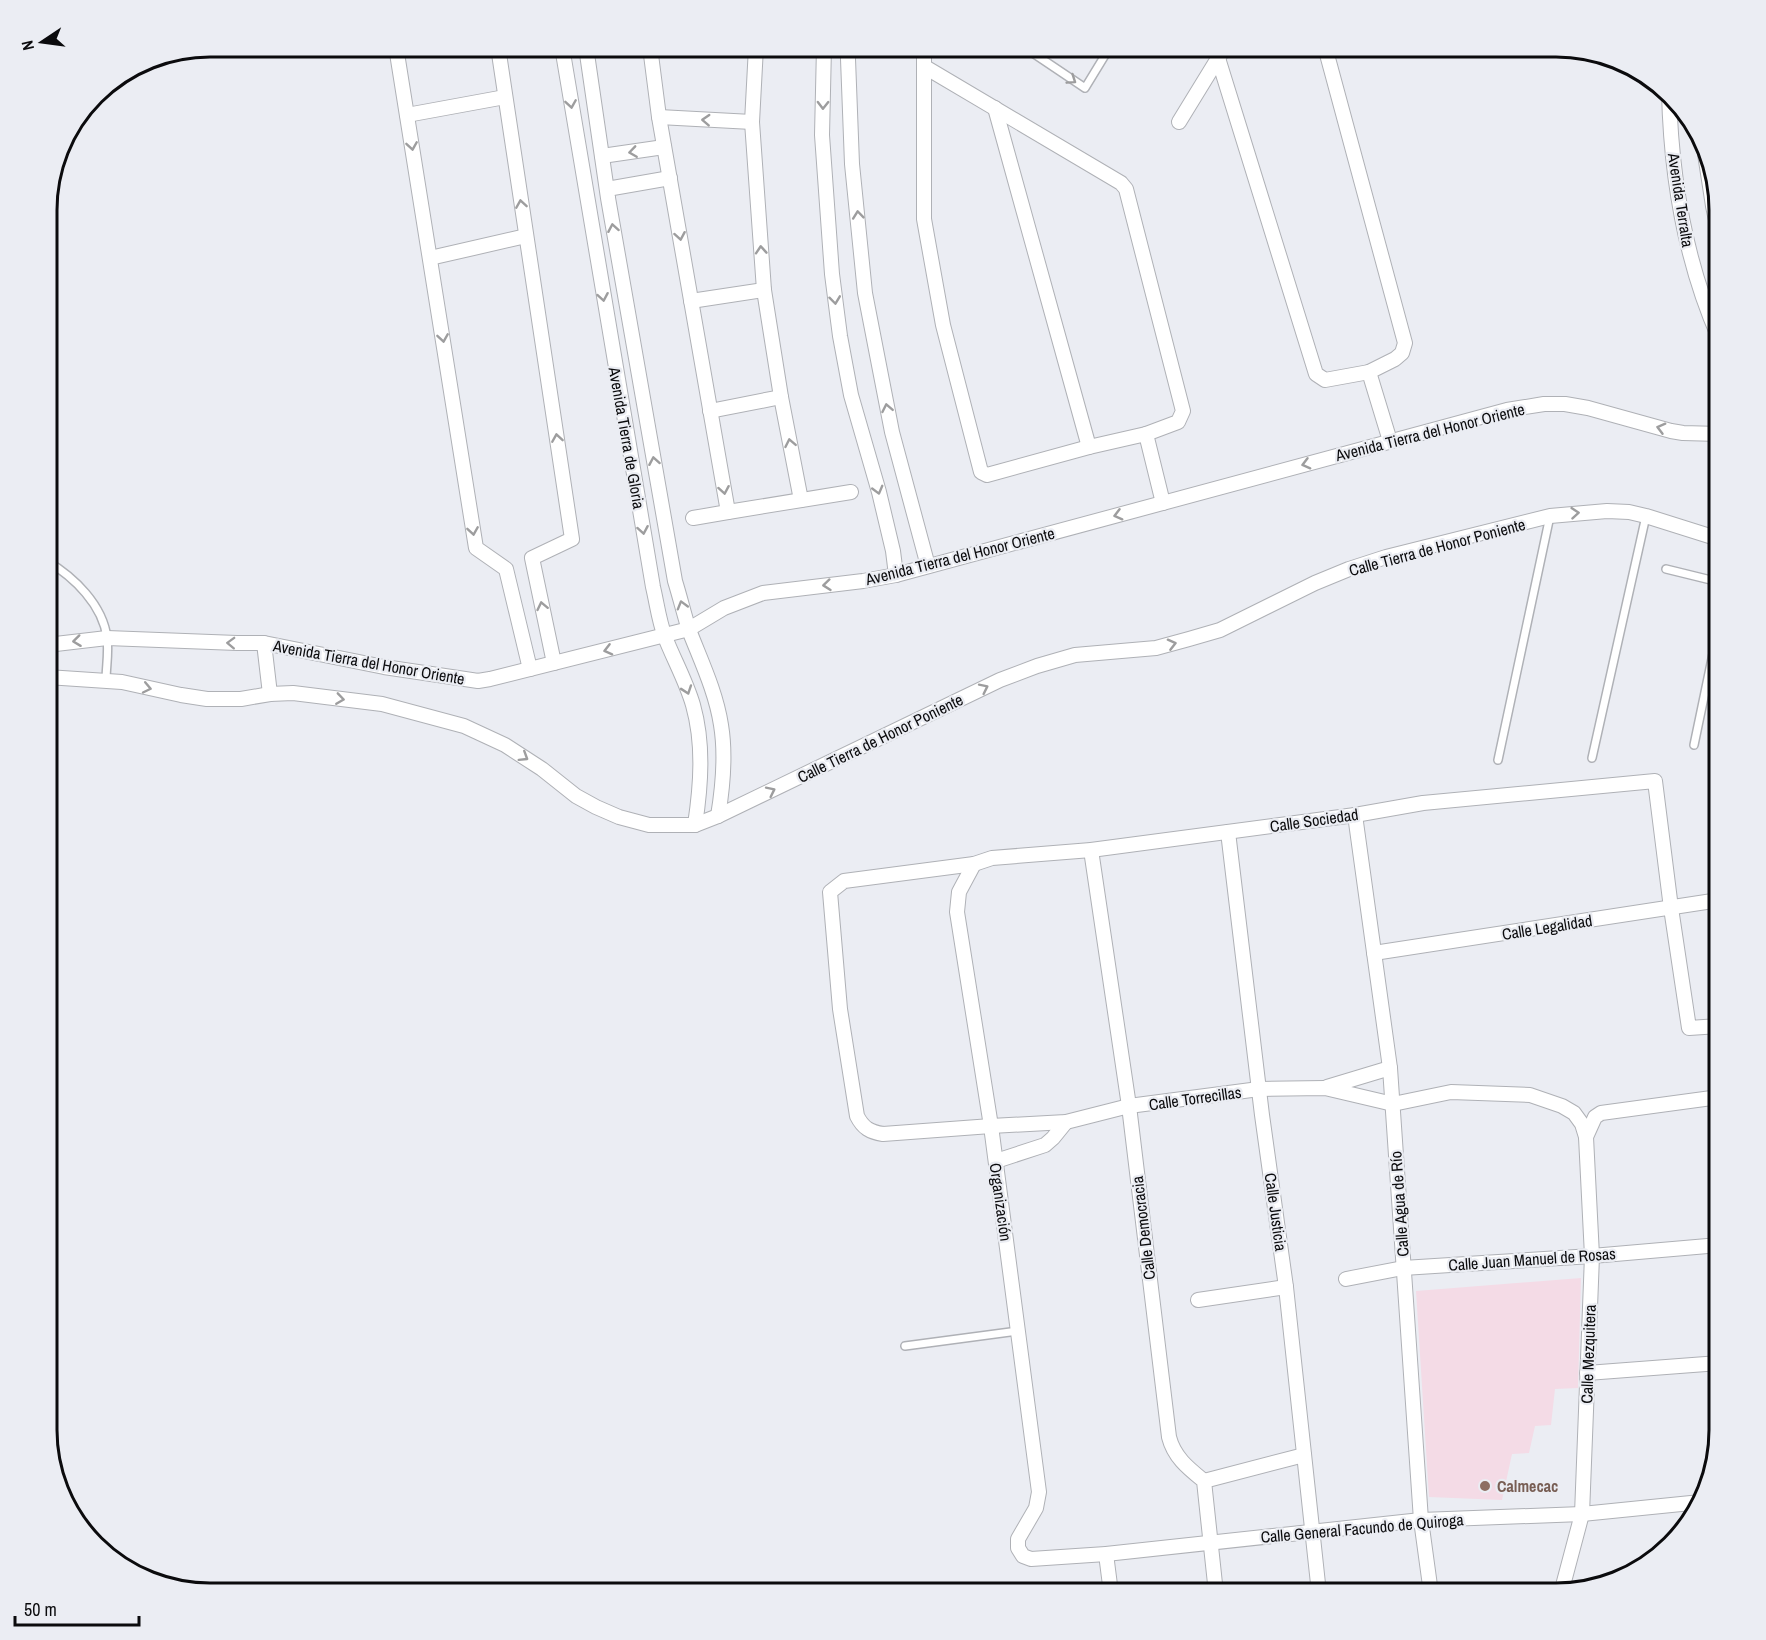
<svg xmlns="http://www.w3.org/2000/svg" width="1766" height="1640" font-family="'Archivo Narrow',sans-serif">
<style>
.education{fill:#f4dbe6}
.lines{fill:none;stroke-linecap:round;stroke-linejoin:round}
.service-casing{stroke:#afb1b6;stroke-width:10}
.minor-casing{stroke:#afb1b6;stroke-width:16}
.service{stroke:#fff;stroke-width:7}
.minor{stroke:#fff;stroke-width:14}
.oneway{stroke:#9d9d9e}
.education-dot{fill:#8d6e63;stroke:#ebedf3;stroke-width:2}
.labels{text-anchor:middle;stroke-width:4.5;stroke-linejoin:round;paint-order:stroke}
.street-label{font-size:16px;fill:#0b0b0d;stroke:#ebedf3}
.education-label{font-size:16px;font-weight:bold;fill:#785e54;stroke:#ebedf3;text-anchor:start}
.rim{fill:none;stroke:#0b0b0d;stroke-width:3}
</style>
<rect width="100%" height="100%" fill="#ebedf3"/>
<path class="education" d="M1581 1278 1578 1388 1555 1389 1551 1425 1535 1426 1529 1453 1512 1454 1502 1500 1429 1497 1416 1291Z"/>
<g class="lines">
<g class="service-casing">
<g id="service">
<path d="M1024 47 1085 88 1110 47"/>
<path d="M47 561C74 577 103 605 107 638 109 652 106 667 106 681"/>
<path d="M1666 569 1719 582"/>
<path d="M1694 745 1719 625"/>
<path d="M1592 758 1646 516"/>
<path d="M1498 760 1550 516"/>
<path d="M905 1346 1018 1331"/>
</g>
</g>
<g class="minor-casing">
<g id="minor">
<path d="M396 47 476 548 506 569 530 669"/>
<path d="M498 47 572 539 532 558 554 663"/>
<path d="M562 47 653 587C657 604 659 621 665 637 674 660 686 681 693 705 704 744 701 785 695 825"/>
<path d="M586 47 608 198 675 581C680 597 684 614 689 630 701 661 716 692 721 725 726 755 723 786 718 816"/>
<path d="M650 47 659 117 728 512 851 492"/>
<path d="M756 47 752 122 764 290 781 397 801 500"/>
<path d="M824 47 822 135 832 274 840 336 851 395 879 492 893 551 896 575"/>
<path d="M849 47 848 59 852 164 865 293 892 432 928 566"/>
<path d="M924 47V219L943 325 981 472 987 475 1089 447 1146 434"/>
<path d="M1325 47 1405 343 1402 353 1395 359 1369 372 1390 441"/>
<path d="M1218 58 1316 374 1325 380 1369 372"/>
<path d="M925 67 1121 183 1126 189 1183 411 1178 422 1146 434 1163 503"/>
<path d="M1669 92C1671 177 1685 261 1719 338"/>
<path d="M995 108 1089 447"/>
<path d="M407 115 505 97"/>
<path d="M659 117 752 122"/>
<path d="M1179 122 1225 47"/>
<path d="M1703 141 1713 206 1719 234"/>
<path d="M602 156 664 147"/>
<path d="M607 189 670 178"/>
<path d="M430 258 526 236"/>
<path d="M691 301 764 290"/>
<path d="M710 411 781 397"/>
<path d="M693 518 728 512"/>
<path d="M264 643 270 694"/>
<path d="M47 645 107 638 237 643H264L384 667 465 679 478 681 490 679 689 629 724 608 763 593 863 581 896 575 1507 410 1544 404H1565L1588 408 1671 431 1683 433 1719 434"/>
<path d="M47 677 122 682 181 695 207 699H241L270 694 293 693 382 704 464 726 505 745 542 769 576 796 596 807 619 817 649 825H695L718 816 1000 680 1037 666 1075 655 1156 648 1189 639 1220 630 1315 583 1349 569 1386 557 1550 516 1607 511 1629 512 1646 516 1719 539"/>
<path d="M1355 815 1390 1068 1421 1520 1431 1593"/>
<path d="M1228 832 1262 1115 1286 1287 1319 1593"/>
<path d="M1091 850 1129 1106 1169 1437C1174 1457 1188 1468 1204 1481L1216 1593"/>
<path d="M974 864 959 892 957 912 991 1126 1039 1492 1036 1508 1018 1539V1548L1023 1556 1031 1559 1106 1554 1421 1520 1582 1514 1701 1502"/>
<path d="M1374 953 1719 900"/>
<path d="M1327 1087 1390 1068"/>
<path d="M1586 1137 1582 1124 1574 1113 1562 1106 1530 1095 1451 1092 1393 1104 1325 1088 1259 1089 1129 1106 1066 1122 991 1126 883 1134C870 1132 863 1128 857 1116L840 1009 830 892 844 881 974 864 992 858 1091 850 1355 815 1423 803 1655 781 1671 908 1689 1028 1719 1026"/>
<path d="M996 1161 1045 1145 1053 1138 1066 1122"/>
<path d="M1346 1279 1403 1268 1592 1256 1719 1245"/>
<path d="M1198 1300 1286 1287"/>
<path d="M1587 1373 1719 1363"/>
<path d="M1204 1481 1304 1455"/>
<path d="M1106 1554 1111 1593"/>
<path d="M1561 1593 1582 1514 1592 1256 1586 1137 1595 1117 1601 1113 1719 1097"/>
</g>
</g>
<use href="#service" class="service"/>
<use href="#minor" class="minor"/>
</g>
<defs><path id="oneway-chevron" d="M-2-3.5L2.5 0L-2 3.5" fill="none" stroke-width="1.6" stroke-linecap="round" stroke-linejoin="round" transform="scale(1.5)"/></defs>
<g class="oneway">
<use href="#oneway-chevron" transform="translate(1072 80) rotate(34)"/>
<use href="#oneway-chevron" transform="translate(571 104) rotate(81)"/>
<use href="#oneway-chevron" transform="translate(823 105) rotate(91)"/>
<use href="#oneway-chevron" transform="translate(706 120) rotate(-177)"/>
<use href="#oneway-chevron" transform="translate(412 146) rotate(81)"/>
<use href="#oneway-chevron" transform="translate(633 152) rotate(172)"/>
<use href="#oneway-chevron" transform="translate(521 204) rotate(-99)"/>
<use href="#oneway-chevron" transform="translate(858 215) rotate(-96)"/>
<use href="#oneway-chevron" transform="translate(613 228) rotate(-100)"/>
<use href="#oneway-chevron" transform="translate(680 236) rotate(80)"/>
<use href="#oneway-chevron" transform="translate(761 250) rotate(-94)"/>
<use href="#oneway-chevron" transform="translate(603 297) rotate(80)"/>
<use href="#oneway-chevron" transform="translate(835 300) rotate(83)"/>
<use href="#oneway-chevron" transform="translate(443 338) rotate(81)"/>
<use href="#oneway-chevron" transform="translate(887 408) rotate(-101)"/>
<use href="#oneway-chevron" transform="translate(1661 428) rotate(-165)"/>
<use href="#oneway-chevron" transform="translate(557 438) rotate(-99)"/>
<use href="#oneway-chevron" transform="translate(790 443) rotate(-101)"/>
<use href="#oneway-chevron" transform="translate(654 461) rotate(-100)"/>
<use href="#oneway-chevron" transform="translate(1306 464) rotate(165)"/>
<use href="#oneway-chevron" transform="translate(724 490) rotate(80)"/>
<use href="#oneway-chevron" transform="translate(878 490) rotate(75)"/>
<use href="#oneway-chevron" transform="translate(1575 513) rotate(-5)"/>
<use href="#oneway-chevron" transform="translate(1118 515) rotate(165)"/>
<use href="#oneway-chevron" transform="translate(643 530) rotate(80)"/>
<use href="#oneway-chevron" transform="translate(473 531) rotate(81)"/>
<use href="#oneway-chevron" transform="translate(827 585) rotate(174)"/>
<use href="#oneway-chevron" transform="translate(682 605) rotate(-106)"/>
<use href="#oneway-chevron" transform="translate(542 606) rotate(-102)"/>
<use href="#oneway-chevron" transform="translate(77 641) rotate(173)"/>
<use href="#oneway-chevron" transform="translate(231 643) rotate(-178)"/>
<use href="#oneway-chevron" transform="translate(1172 644) rotate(-14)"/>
<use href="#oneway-chevron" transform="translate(608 650) rotate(166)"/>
<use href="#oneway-chevron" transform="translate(147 688) rotate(12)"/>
<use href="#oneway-chevron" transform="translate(984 688) rotate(-26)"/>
<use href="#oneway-chevron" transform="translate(687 690) rotate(71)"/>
<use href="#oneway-chevron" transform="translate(340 699) rotate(8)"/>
<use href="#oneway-chevron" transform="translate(524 757) rotate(32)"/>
<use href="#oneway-chevron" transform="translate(771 791) rotate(-26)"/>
</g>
<circle class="education-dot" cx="1485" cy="1486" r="6"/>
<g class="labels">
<g class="street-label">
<text transform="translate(1681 200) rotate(81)" y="6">Avenida Terralta</text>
<text transform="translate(1430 432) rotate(-14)" y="6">Avenida Tierra del Honor Oriente</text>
<text transform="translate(627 438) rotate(80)" y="6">Avenida Tierra de Gloria</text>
<text transform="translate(1437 547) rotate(-15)" y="6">Calle Tierra de Honor Poniente</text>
<text transform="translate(960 556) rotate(-14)" y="6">Avenida Tierra del Honor Oriente</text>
<text transform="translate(369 662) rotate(10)" y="6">Avenida Tierra del Honor Oriente</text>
<text transform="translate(880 738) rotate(-26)" y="6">Calle Tierra de Honor Poniente</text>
<text transform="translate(1314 820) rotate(-8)" y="6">Calle Sociedad</text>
<text transform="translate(1547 927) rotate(-9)" y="6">Calle Legalidad</text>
<text transform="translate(1195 1098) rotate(-8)" y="6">Calle Torrecillas</text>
<text transform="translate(1001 1202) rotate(82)" y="6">Organización</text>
<text transform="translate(1399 1204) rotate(-94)" y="6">Calle Agua de Río</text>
<text transform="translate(1276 1212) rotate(82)" y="6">Calle Justicia</text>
<text transform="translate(1143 1228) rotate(-97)" y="6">Calle Democracia</text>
<text transform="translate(1532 1259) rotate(-4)" y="6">Calle Juan Manuel de Rosas</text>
<text transform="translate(1588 1354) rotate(-88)" y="6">Calle Mezquitera</text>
<text transform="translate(1362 1528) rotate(-5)" y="6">Calle General Facundo de Quiroga</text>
</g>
<g class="education-label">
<text x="1497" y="1492">Calmecac</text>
</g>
</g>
<path d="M0 0H1766V1640H0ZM210 57H1556A153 153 0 0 1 1709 210V1430A153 153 0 0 1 1556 1583H210A153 153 0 0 1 57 1430V210A153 153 0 0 1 210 57Z" fill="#ebedf3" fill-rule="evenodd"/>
<path class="rim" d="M210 57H1556A153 153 0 0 1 1709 210V1430A153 153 0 0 1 1556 1583H210A153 153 0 0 1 57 1430V210A153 153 0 0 1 210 57Z"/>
<g transform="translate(42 42) rotate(257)" stroke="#ebedf3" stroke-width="4.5" paint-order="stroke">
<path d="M0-4.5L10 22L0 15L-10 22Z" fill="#0b0b0d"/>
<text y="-9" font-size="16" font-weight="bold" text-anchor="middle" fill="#0b0b0d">N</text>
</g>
<path d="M15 1616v9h124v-9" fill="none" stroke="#0b0b0d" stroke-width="3"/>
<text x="24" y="1616" font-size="18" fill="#0b0b0d" stroke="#ebedf3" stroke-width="4.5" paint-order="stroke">50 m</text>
</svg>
